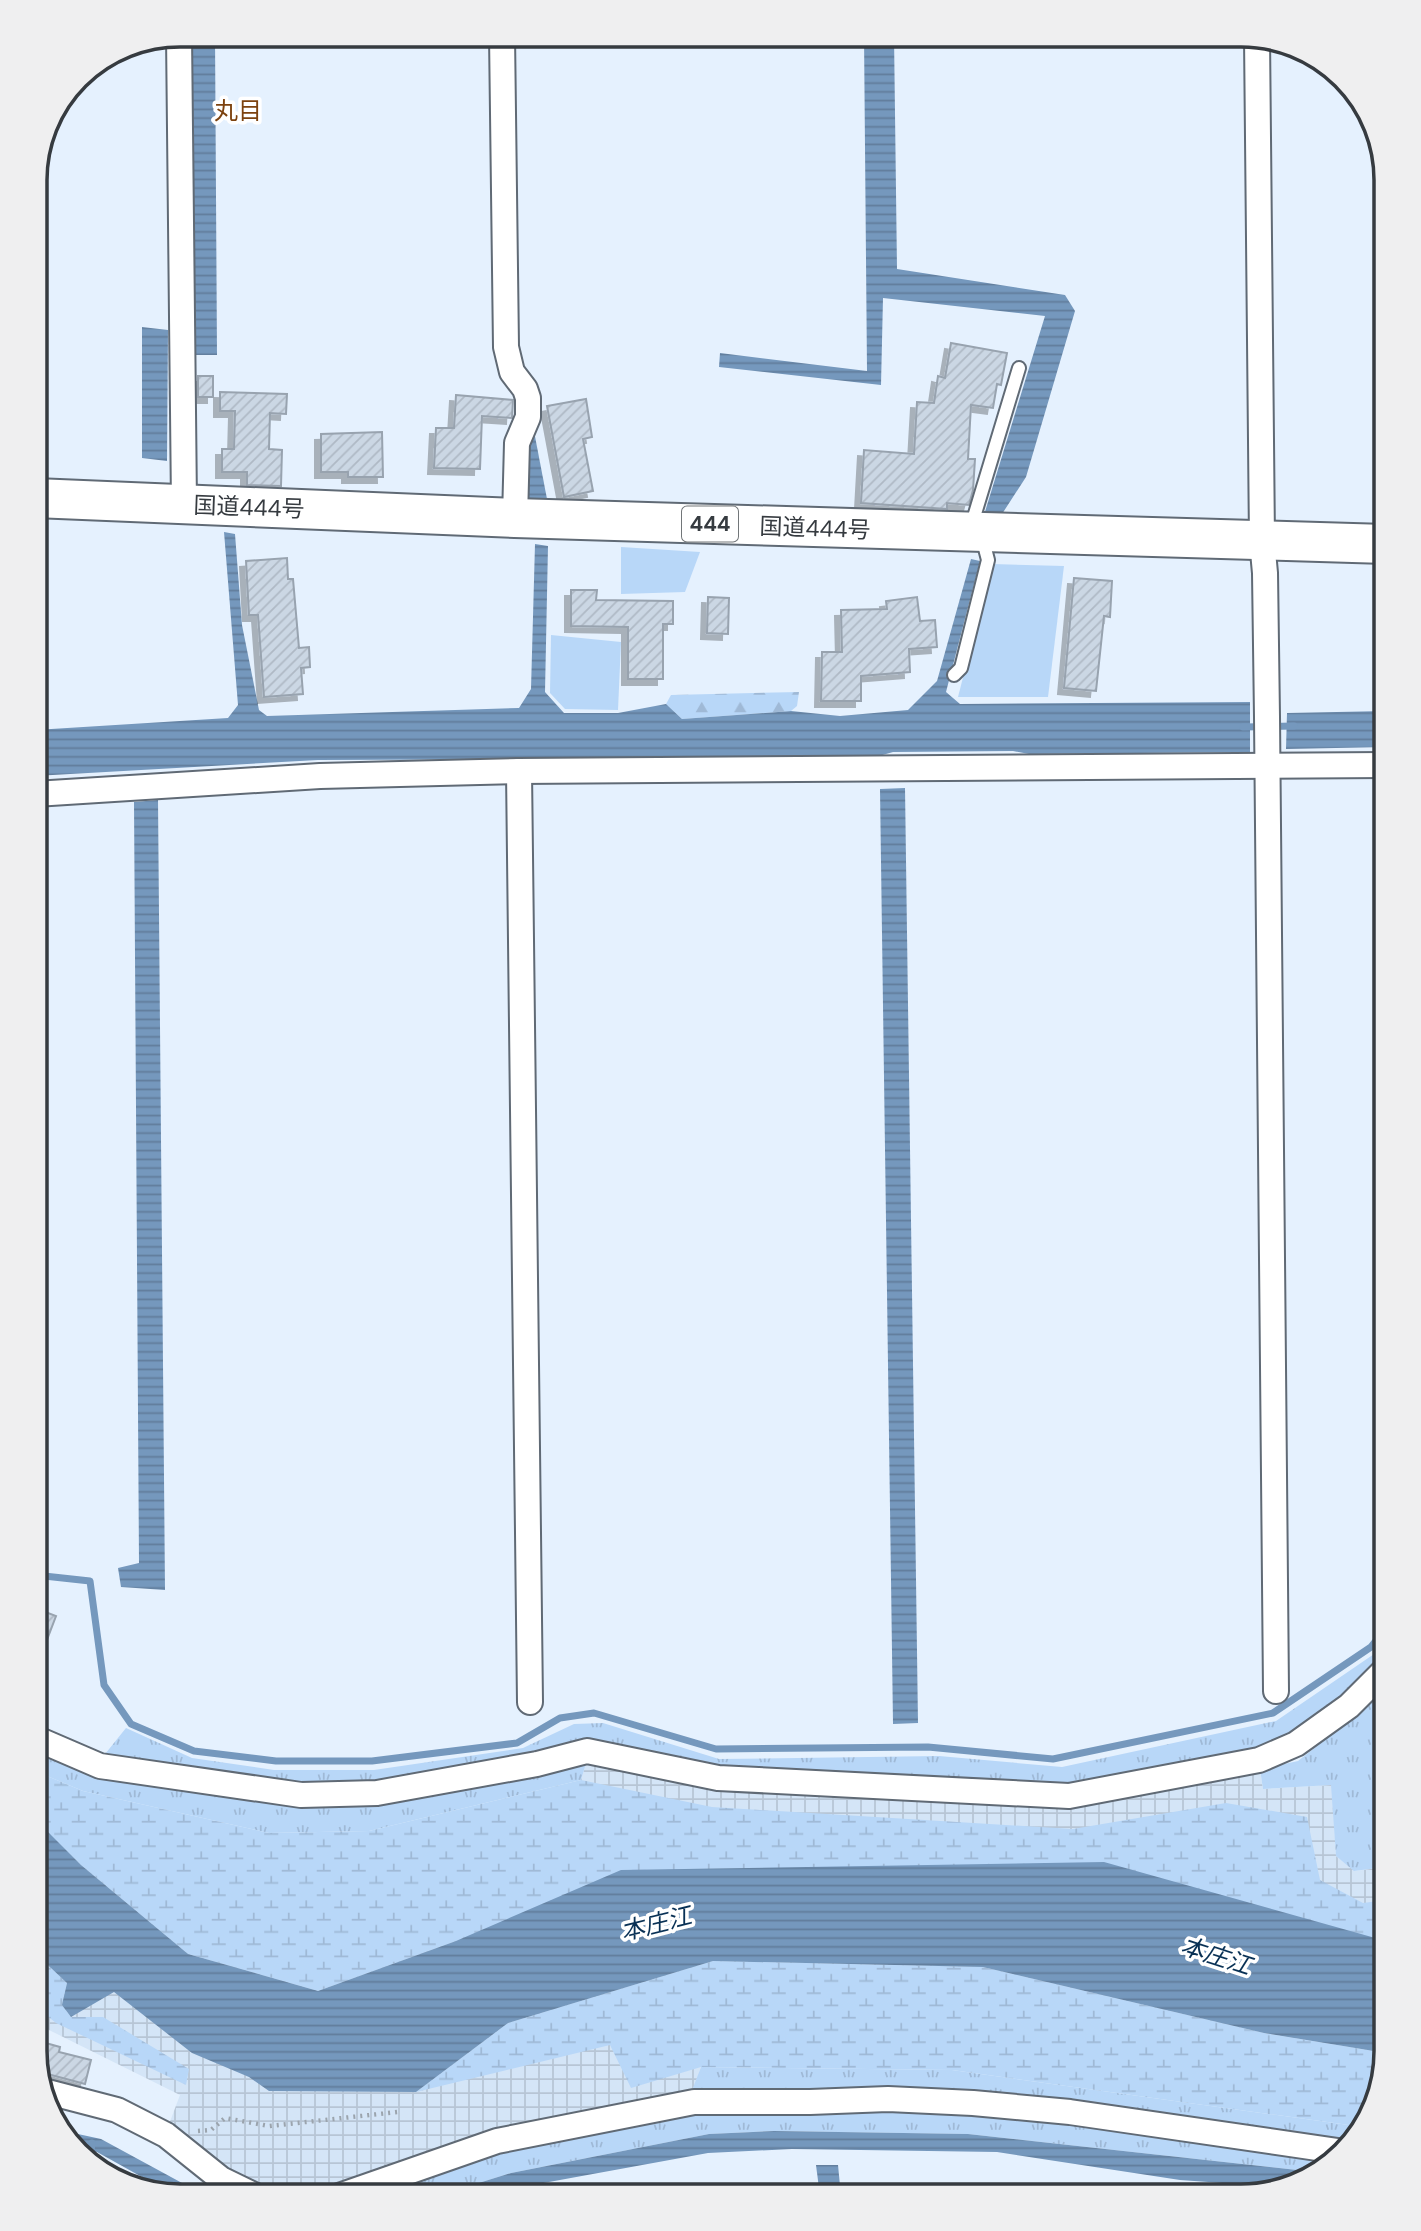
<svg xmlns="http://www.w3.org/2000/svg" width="1421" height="2231" font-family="'DM Sans','Noto Sans JP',sans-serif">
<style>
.industrial{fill:url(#industrial-grid)}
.grass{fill:url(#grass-tufts)}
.forest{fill:url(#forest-firs)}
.wetland{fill:url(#wetland-marsh)}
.garden{fill:#b8d7f8}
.water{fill:url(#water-rules)}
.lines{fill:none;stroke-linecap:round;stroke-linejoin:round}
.stream{stroke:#7598bd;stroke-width:7}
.building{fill:url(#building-hatch);stroke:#98a3af;stroke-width:2;filter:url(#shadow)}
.lane-casing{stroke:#606a75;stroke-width:16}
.street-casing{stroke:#606a75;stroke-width:28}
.highway-casing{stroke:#606a75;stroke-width:42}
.path{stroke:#9ba4ad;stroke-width:4.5;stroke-dasharray:2 5;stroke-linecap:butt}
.lane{stroke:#fff;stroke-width:12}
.street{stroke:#fff;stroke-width:24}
.highway{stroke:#fff;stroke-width:38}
.labels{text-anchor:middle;stroke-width:7;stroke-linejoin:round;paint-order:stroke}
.shield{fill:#fff;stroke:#727679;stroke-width:2}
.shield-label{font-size:21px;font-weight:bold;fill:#363b40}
.street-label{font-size:23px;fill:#363b40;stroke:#fff}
.neighbourhood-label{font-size:24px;fill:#7c420f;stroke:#fff}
.water-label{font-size:24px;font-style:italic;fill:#093155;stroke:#fff}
.rim{fill:none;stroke:#363b40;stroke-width:3.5}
</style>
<defs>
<pattern id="industrial-grid" width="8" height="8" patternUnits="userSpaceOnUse" patternTransform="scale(1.75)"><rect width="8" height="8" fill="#d4e5f7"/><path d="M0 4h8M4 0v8" fill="none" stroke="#b7c5d5"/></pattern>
<pattern id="grass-tufts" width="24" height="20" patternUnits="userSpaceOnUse" patternTransform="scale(1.75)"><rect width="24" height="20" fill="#b8d7f8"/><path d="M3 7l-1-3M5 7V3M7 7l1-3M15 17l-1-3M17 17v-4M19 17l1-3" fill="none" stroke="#9fb9d6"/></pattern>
<pattern id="forest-firs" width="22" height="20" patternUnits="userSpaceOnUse" patternTransform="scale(1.75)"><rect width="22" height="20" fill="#b8d7f8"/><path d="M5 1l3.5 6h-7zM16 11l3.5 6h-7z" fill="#9fb9d6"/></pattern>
<pattern id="wetland-marsh" width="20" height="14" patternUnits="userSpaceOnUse" patternTransform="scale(1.75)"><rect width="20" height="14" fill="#b8d7f8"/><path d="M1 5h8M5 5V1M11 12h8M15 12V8" fill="none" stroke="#9fb9d6"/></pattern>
<pattern id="water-rules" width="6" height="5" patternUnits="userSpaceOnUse" patternTransform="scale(1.75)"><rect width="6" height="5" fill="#7598bd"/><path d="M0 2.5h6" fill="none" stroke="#617d9b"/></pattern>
<pattern id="building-hatch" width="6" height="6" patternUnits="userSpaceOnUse" patternTransform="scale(1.75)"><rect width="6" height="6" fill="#cbd7e4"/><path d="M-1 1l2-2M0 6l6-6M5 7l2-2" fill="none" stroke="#afb9c5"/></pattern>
<filter id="shadow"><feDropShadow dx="-6" dy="6" stdDeviation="0" flood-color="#0004"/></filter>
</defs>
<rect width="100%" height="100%" fill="#e5f1fe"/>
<path class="industrial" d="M588 1757 720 1784 1260 1769 1263 1789 1332 1785 1336 1856 1355 1871 1386 1867V2053L1264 2033 701 2067 692 2093 495 2132 326 2190 271 2195 163 2140 180 2095 49 2030 35 2019V1819L81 1865 621 1869 581 1780Z"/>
<g class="grass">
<path d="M1386 1642V1660L1345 1702 1284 1742 1238 1756 1060 1789 588 1757 581 1780 369 1831 269 1833 83 1791 35 1771V1746L93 1769 126 1728 192 1758 274 1770H374L523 1748 574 1724 603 1723 719 1759 939 1756 1062 1767 1276 1721 1377 1652Z"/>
<path d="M1386 1684V1867L1354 1871 1336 1856 1331 1785 1263 1789 1260 1769 1298 1761 1352 1718Z"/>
<path d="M701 2067 952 2070 1363 2127 1315 2172 968 2134 774 2131 709 2134 511 2173 437 2196 271 2195 326 2190 495 2132 691 2093Z"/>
</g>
<path class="forest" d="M799 692 797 706 791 711 682 719 666 704 671 695Z"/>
<g class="wetland">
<path d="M35 1771 83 1791 269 1833 369 1831 581 1780 712 1807 1073 1829 1226 1803 1307 1817 1320 1880 1363 1903 1386 1900V1973L456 1941 318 1991 188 1954 81 1865 35 1820Z"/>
<path d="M35 1953 67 1983 62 2005 71 2017H103L189 2069 186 2085 56 2023 35 2006Z"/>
<path d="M713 1961 983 1967 1264 2033 1386 2053 1366 2124 1363 2127 952 2070 701 2067 631 2088 610 2045 416 2092 508 2023Z"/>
</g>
<g class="garden">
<path d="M621 547 700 552 685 592 621 594Z"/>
<path d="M992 564 1064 566 1048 697H958Z"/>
<path d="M551 635 621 642 618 710 565 709 550 693Z"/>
</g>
<g class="water">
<path d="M192 35H215L217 355H193Z"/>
<path d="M864 35H894L897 269 1065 295 1075 311 1026 477 1002 514 984 515 1045 316 883 298 881 385 719 367 720 353 867 371Z"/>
<path d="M142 327 168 330 167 461 142 458Z"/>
<path d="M533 426 547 499 529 500 526 440Z"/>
<path d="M224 532 235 534 242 625 259 710 267 716 519 708 531 689 535 544 548 546 545 692 564 713H618L666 704 682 719 791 711 840 716 908 710 937 681 971 559 980 561 946 692 960 704 1250 702V752L1029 754 1013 751 893 752 872 758 318 760 35 776V730L228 718 238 705Z"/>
<path d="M1386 711V747L1286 749 1287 713Z"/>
<path d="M905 788 918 1723 893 1724 880 789Z"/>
<path d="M158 800 165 1590 121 1587 118 1568 139 1563 134 802Z"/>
<path d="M35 1819 81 1865 188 1954 318 1991 456 1941 621 1870 1104 1862 1386 1941V2053L1264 2033 983 1967 713 1961 508 2023 416 2092 269 2091 249 2077 192 2053 114 1992 71 2017 62 2005 67 1983 35 1953Z"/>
<path d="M64 2131 101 2139 206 2196H176L97 2152 79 2149Z"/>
<path d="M774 2131 968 2134 1315 2172 1306 2181 1281 2187 1180 2180 997 2152 792 2149 708 2153 516 2188 488 2196H437L511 2173 709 2134Z"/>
<path d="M816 2165H838L841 2196H820Z"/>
</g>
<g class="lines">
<g class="stream">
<path d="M1243 727 1294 726"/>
<path d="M35 1575 90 1581 104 1685 131 1724 194 1751 276 1761H372L517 1743 560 1718 594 1713 716 1749 928 1747 1053 1759 1273 1713 1371 1647 1386 1628"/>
<path d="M90 2161 92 2143"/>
</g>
</g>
<g class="building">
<path d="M951 343 1007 353 1001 385 997 384 993 408 971 405 968 459H975L973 490 969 505 947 503V509L861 503 864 450 914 454 917 402 934 403 938 376 945 378Z"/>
<rect x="198" y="376" width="15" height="21"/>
<path d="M220 392 287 394 286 414 270 413 269 449 282 450 281 486 247 485V472H222V449H234L235 411H220Z"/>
<path d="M456 395 513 400 512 418 482 416 480 469 434 468 436 428H454Z"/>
<path d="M586 399 592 437 583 439 593 491 564 497 547 406Z"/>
<path d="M382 432 383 477H348V472H321V434Z"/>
<path d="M287 558 288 579H293L299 648 309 647 310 667 301 668 303 694 264 697 258 615H249L246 561Z"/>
<path d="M1074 578 1112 581 1110 617 1104 616 1096 691 1064 688Z"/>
<path d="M571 590H597L596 600 673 601V624H663V679H628V627L571 626Z"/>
<path d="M708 597 729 598 728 634 707 633Z"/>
<path d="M917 597 920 621 935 620 937 647 909 649 910 672 861 676V701H821L822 652H842L841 610 887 609 886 601Z"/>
<path d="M35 1608 56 1616 37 1666H35Z"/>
<path d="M35 2040 60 2047 59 2052 91 2060 85 2084 40 2072Z"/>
</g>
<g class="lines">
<g class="lane-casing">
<path id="lane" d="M954 675 961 668 988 560 981 533 974 517 1019 368"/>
</g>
<g class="street-casing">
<g id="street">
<path d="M179 35 184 504"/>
<path d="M502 35 506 347 512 372 525 389 528 398V417L517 443 515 518"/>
<path d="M1257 37 1262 541 1265 573 1267 717 1276 1691"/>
<path d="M519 771 530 1702"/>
<path d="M35 794 320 776 519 771 1386 765"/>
<path d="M35 1738 100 1766 301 1795 377 1793 537 1764 587 1751 718 1778 1069 1796 1259 1760 1296 1744 1349 1706 1386 1669"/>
<path d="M44 2091 117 2110 166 2135 221 2179 256 2196"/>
<path d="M339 2196 497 2141 694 2102H810L888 2099 973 2103 1070 2112 1338 2151"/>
</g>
</g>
<g class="highway-casing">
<path id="highway" d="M35 498 515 518 1386 544"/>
</g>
<g class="path">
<path d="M35 2028 39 2032"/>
<path d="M198 2131 211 2130 225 2118 269 2126 398 2112"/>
</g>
<use href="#lane" class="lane"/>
<use href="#street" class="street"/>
<use href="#highway" class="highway"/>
</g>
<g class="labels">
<rect class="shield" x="682" y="506.5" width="56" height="35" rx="5"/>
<g class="shield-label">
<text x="710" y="531">444</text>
</g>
<g class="street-label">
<text transform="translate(249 507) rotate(2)" y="8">国道444号</text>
<text transform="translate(815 528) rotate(2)" y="8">国道444号</text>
</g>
<g class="neighbourhood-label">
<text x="238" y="119">丸目</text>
</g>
<g class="water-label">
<text transform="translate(656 1924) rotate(-14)" y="8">本庄江</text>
<text transform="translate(1216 1956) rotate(18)" y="8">本庄江</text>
</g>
</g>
<path d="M0 0H1421V2231H0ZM180 47H1241A133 133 0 0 1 1374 180V2051A133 133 0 0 1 1241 2184H180A133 133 0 0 1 47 2051V180A133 133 0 0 1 180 47Z" fill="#efeff0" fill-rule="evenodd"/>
<path class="rim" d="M180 47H1241A133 133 0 0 1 1374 180V2051A133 133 0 0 1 1241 2184H180A133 133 0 0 1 47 2051V180A133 133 0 0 1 180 47Z"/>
</svg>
